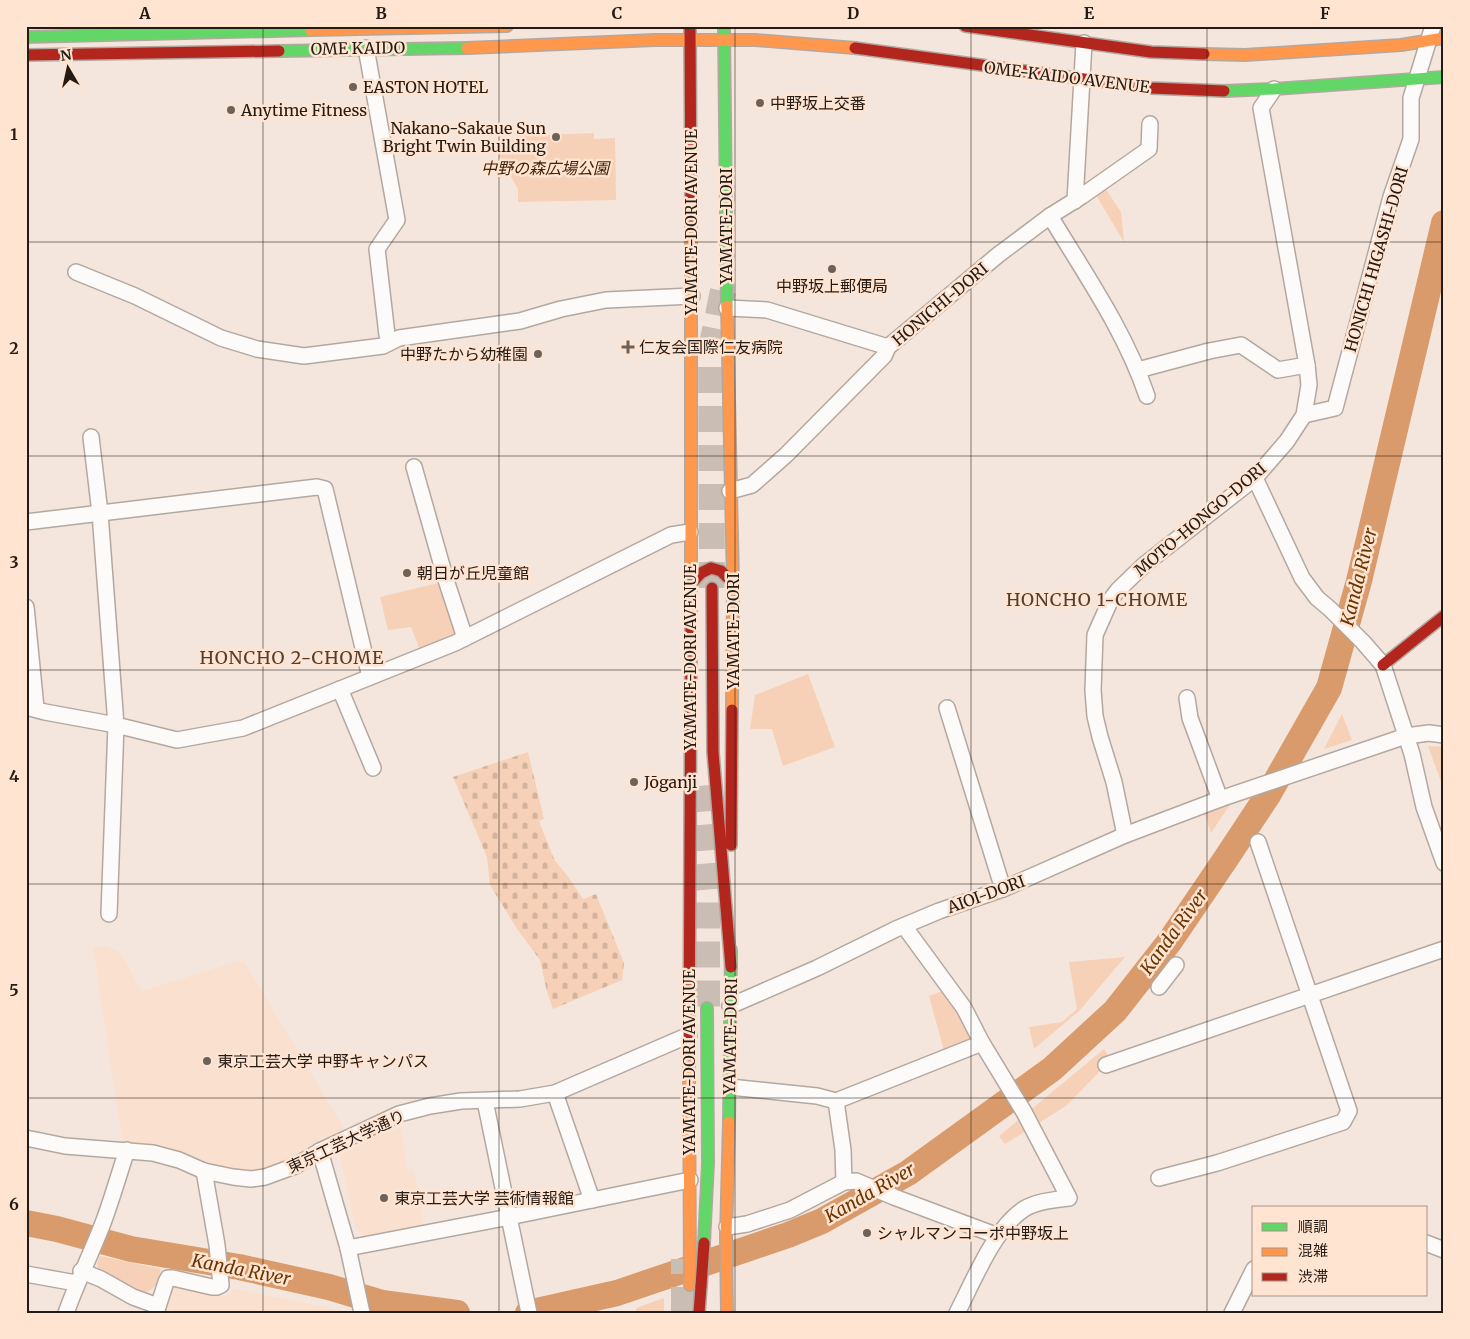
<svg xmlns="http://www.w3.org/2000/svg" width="1470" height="1339" font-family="Merriweather,'Noto Sans JP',serif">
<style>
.built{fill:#f9e0cf}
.cemetery{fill:url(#cemetery-stones)}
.green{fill:#f7d1b7}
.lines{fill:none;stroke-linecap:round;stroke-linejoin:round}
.river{stroke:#d99b6b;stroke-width:26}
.highway-tunnel{stroke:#cabdb4;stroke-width:26;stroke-dasharray:26 13;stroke-linecap:butt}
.street-casing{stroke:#b3a8a0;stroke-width:18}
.fast-casing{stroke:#b3a8a0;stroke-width:14}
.slow-casing{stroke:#b3a8a0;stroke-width:14}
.jam-casing{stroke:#b3a8a0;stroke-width:14}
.street{stroke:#fdfbfa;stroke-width:15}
.fast{stroke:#63d668;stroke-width:11}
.slow{stroke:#ff974d;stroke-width:11}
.jam{stroke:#b3261e;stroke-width:11}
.jam-bridge-casing{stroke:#b2a399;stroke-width:14;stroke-linecap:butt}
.jam-bridge{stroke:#b3261e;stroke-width:11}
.grid{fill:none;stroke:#241b14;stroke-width:1;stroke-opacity:0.55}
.poi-dot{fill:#6d625a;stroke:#ffe4d2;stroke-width:2}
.labels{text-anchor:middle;stroke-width:5;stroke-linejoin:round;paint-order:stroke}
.street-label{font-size:16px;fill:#241b14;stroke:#ffe4d2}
.poi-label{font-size:16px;fill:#241b14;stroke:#ffe4d2;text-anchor:start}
.park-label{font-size:16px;font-style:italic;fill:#442207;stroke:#ffe4d2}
.water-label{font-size:18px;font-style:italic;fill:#6a3400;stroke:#ffe4d2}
.neighbourhood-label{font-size:18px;letter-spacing:1px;fill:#533e2f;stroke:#ffe4d2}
.neatline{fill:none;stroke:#241b14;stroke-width:2}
.grid-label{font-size:16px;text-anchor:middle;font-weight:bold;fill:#241b14}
</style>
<defs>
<pattern id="cemetery-stones" width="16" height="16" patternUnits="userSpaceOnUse" patternTransform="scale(1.25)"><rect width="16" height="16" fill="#f7d1b7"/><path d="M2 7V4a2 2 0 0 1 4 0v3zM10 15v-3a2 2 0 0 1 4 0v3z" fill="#d4b39c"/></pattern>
</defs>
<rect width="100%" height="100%" fill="#f4e6dc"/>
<g class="built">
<path d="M106 946 120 953 142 991 239 961 245 963 345 1130 344 1134 273 1168 237 1171 211 1165 172 1150 122 1140 93 947Z"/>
<path d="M401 1128 407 1167 414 1171 424 1225 364 1236 355 1227 340 1155 378 1136Z"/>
<path d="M177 1286 226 1296 233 1289 329 1308 340 1313H164L169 1291Z"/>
</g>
<path class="cemetery" d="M528 752 544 819 539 821 554 859 569 878 583 899 596 894 624 963 622 980 553 1009 547 992 540 960 517 929 490 885 487 857 453 777Z"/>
<g class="green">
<path d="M594 133V139L615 138 616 200 518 202V189L500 157 494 141 518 139V136Z"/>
<path d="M1105 188 1121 212 1124 242 1096 195Z"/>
<path d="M438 583 455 631 453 635 420 650 411 627 388 630 380 597Z"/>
<path d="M808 674 835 747 783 766 772 729H750L755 695Z"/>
<path d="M1342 714 1352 740 1324 749Z"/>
<path d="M1428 746 1444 747V790Z"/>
<path d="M1233 800 1211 833 1204 811Z"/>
<path d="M1125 957 1079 1011 1034 1049 1029 1027 1062 1022 1077 1009 1069 962Z"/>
<path d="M945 990 976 1040 944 1051 929 996Z"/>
<path d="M1104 1049 1109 1057 1106 1065 1066 1106 1005 1144 999 1136Z"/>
<path d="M100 1256 161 1269C157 1282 156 1291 141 1293L98 1269 97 1263Z"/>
<path d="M664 1298V1313H636V1308Z"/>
</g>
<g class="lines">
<g class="river">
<path d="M26 1223 57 1229 131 1249 239 1267 329 1287 382 1303 457 1313"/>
<path d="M528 1313 617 1293 788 1235 822 1221 908 1173 1052 1069 1115 1011 1170 941 1227 857 1268 795 1329 688 1359 581 1444 223"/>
</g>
<g class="highway-tunnel">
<path d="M712 588 711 349 723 291"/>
<path d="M698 786 707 892V1008"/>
<path d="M684 1313V1259"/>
</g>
<g class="street-casing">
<g id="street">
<path d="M366 48 397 220 377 249 387 335 391 341"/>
<path d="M1075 201 1084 43"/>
<path d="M1050 216C1085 274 1125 331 1147 396"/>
<path d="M76 272 135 296 221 338 257 349 304 356 383 346 399 338 520 321 561 309 606 300 692 296"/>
<path d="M727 308 767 310 888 347"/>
<path d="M1138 370 1209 351 1241 345 1278 370 1307 365"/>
<path d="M1304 415 1335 408 1391 197 1411 139V98L1433 26"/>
<path d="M91 437 100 513 116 725 109 914"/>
<path d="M414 467 446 580 465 638"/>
<path d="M1255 478 1302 578 1317 598 1330 609 1363 642 1383 665 1412 754 1424 807 1444 863"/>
<path d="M730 491 752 485 786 455 884 356 888 347 998 255 1050 216 1082 196 1149 149 1150 124"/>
<path d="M26 522 317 487 325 489 370 677"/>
<path d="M26 607 36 708"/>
<path d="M340 689 373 768"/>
<path d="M1187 698 1190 718 1220 799"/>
<path d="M26 707 45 712 116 725 177 740 243 728 455 643 671 535 690 532"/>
<path d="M947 708 1003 889"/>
<path d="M1125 835 1114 782 1100 737 1095 716 1093 690 1095 635 1111 599 1118 590 1144 565 1255 478 1287 441 1304 415 1309 385 1307 365 1261 108 1274 89"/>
<path d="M904 926 964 1008 982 1043 1024 1112 1069 1198C1054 1200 1037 1201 1024 1209 995 1227 973 1282 957 1313"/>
<path d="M1159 987 1176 965"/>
<path d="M730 1006 817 968 896 929 939 911 1003 889 1125 835 1220 799 1406 736 1429 733 1444 735"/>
<path d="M1106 1065 1444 949"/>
<path d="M730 1087 817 1096 836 1101 982 1043"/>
<path d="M555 1093 592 1200"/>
<path d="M485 1101 509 1217 690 1180"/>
<path d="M836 1101 843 1150 844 1182"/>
<path d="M26 1138 65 1146 153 1153 179 1160 204 1171 233 1177 251 1179 265 1177 295 1166 320 1151 399 1114 430 1106 461 1101 520 1099 555 1093 689 1035"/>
<path d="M320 1151 348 1248 362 1313"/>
<path d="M1159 1178 1217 1163 1343 1122 1349 1111 1258 842"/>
<path d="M727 1227 747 1224 790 1210 844 1182 856 1181 894 1197 998 1236"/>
<path d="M1426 1243 1444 1250"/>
<path d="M348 1248 509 1217 529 1313"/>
<path d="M81 1271 101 1279 133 1297 158 1306"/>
<path d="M26 1274 76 1283"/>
<path d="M66 1313C77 1282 91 1254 103 1223 112 1199 119 1174 127 1150"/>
<path d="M156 1313 166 1282 168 1278H173L212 1287H217L221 1285 217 1245 204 1171"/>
<path d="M1232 1313 1254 1269"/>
</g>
</g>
<g class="fast-casing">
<g id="fast">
<path d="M724 26 727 306"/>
<path d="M26 37 311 30"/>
<path d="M279 51 467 48"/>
<path d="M1224 91 1274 89 1444 77"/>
<path d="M729 1122 731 950"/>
<path d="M704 1243 708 1163 707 1008"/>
</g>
</g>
<g class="slow-casing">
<g id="slow">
<path d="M311 30 507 26"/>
<path d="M467 48 655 40H755L855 48"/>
<path d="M1204 54 1245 55 1401 45 1444 38"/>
<path d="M727 306 733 583 732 710"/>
<path d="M691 628V219"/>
<path d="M689 1055 690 1285"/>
<path d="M727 1313 726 1236 729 1122"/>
</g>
</g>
<g class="jam-casing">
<g id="jam">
<path d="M690 26 691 219"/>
<path d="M965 26 1151 52 1204 54"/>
<path d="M855 48 1151 88 1224 91"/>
<path d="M26 55 279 51"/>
<path d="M690 585 701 573 711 568 721 571 733 583"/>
<path d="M712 588 713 752 731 967"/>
<path d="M1383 665 1444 616"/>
<path d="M731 845 732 710"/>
<path d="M689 1055 691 628"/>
<path d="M699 1313 701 1286"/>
</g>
</g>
<use href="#street" class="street"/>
<use href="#fast" class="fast"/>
<use href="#slow" class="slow"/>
<use href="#jam" class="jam"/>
<g class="jam-bridge-casing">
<path id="jam-bridge" d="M701 1286 704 1243"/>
</g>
<use href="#jam-bridge" class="jam-bridge"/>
</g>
<path class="grid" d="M263 26V1313M499 26V1313M735 26V1313M971 26V1313M1207 26V1313M26 242H1444M26 456H1444M26 670H1444M26 884H1444M26 1098H1444"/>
<g class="poi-dot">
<circle cx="353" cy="87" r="5"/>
<circle cx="760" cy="103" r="5"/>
<circle cx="231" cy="110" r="5"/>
<circle cx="556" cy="137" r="5"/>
<circle cx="832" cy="269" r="5"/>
<path d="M625.5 339.5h5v5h5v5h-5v5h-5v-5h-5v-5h5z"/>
<circle cx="538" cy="354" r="5"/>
<circle cx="407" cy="573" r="5"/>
<circle cx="634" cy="782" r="5"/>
<circle cx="207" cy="1061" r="5"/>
<circle cx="384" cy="1198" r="5"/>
<circle cx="867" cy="1233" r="5"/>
</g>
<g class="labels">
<g class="street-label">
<text transform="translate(358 48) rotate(-1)" y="6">OME KAIDO</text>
<text transform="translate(1067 77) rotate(7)" y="6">OME-KAIDO AVENUE</text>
<text transform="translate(691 222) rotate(-90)" y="6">YAMATE-DORI AVENUE</text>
<text transform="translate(726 226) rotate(-90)" y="6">YAMATE-DORI</text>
<text transform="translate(1376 259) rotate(-74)" y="6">HONICHI HIGASHI-DORI</text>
<text transform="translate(940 304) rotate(-40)" y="6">HONICHI-DORI</text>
<text transform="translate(1200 519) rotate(-40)" y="6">MOTO-HONGO-DORI</text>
<text transform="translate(733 631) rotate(-90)" y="6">YAMATE-DORI</text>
<text transform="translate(690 657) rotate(-90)" y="6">YAMATE-DORI AVENUE</text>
<text transform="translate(986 894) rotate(-20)" y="6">AIOI-DORI</text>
<text transform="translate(730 1036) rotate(-89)" y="6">YAMATE-DORI</text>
<text transform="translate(689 1062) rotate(-90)" y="6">YAMATE-DORI AVENUE</text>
<text transform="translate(346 1141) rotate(-25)" y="6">東京工芸大学通り</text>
</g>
<g class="poi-label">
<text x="363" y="93">EASTON HOTEL</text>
<text x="770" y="109">中野坂上交番</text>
<text x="241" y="116">Anytime Fitness</text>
<text x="546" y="134" text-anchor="end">Nakano-Sakaue Sun<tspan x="546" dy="18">Bright Twin Building</tspan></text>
<text x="832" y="292" text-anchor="middle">中野坂上郵便局</text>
<text x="639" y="353">仁友会国際仁友病院</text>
<text x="528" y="360" text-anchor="end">中野たから幼稚園</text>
<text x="417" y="579">朝日が丘児童館</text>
<text x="644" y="788">Jōganji</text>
<text x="217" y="1067">東京工芸大学 中野キャンパス</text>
<text x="394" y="1204">東京工芸大学 芸術情報館</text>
<text x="877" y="1239">シャルマンコーポ中野坂上</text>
</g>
<g class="park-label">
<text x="545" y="174">中野の森広場公園</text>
</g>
<g class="water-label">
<text transform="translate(1359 577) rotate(-76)" y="6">Kanda River</text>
<text transform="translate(1174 932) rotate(-54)" y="6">Kanda River</text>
<text transform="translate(870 1193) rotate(-30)" y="6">Kanda River</text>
<text transform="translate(241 1270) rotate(11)" y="6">Kanda River</text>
</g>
<g class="neighbourhood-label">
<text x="1097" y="606">HONCHO 1-CHOME</text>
<text x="292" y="664">HONCHO 2-CHOME</text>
</g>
</g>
<rect width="1470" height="1339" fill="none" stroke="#ffe4d2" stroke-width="55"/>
<rect x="1252" y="1206" width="175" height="90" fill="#ffe4d2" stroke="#a79486"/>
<rect x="1262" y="1223" width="25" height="8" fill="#63d668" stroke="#a79486"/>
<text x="1298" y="1232" font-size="15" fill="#241b14">順調</text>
<rect x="1262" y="1248" width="25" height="8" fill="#ff974d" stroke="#a79486"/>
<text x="1298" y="1256" font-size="15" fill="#241b14">混雑</text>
<rect x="1262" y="1273" width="25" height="8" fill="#b3261e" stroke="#a79486"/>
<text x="1298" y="1282" font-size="15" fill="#241b14">渋滞</text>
<g transform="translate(68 68) rotate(351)" stroke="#ffe4d2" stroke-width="4" paint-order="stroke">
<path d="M0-4L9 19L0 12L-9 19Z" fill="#241b14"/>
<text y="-8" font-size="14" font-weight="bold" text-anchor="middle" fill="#241b14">N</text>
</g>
<rect x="28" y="28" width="1414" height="1284" class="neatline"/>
<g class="grid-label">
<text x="145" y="19">A</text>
<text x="381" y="19">B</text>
<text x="617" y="19">C</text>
<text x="853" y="19">D</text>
<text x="1089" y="19">E</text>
<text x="1325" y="19">F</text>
<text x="14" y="140">1</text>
<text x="14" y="354">2</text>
<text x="14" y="568">3</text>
<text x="14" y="782">4</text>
<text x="14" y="996">5</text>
<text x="14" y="1210">6</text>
</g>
</svg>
